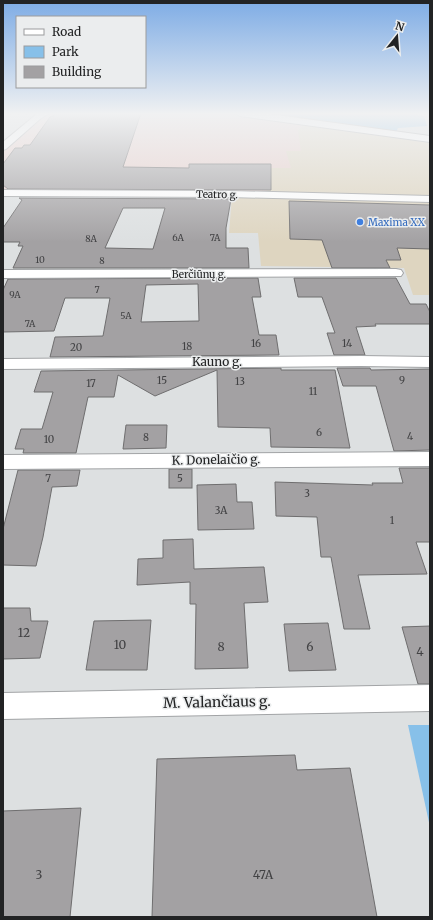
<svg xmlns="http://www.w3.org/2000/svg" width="433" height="920" font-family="Merriweather,serif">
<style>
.commercial{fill:#ded5c0}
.industrial{fill:#e9cfcb}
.green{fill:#87c0e9}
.building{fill:#a3a1a3;stroke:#6f6e6f;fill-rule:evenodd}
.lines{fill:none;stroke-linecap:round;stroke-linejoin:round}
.street-casing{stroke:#a2a4a6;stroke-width:2}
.secondary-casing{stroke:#a2a4a6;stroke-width:2}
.street{fill:#fff;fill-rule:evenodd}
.secondary{fill:#fff;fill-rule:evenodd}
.shop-dot{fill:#3f7fe0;stroke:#ebedee;stroke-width:1.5}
.labels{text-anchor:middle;stroke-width:3;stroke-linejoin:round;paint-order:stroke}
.far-number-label{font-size:9px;fill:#424244}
.far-street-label{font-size:10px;fill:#222324;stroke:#ebedee}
.far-shop-label{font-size:10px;fill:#366cbe;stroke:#ebedee;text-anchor:start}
.number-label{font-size:10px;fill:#424244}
.street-label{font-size:12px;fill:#222324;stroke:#ebedee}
.near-number-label{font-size:12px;fill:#424244}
.near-street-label{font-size:14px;fill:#222324;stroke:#ebedee}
</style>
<rect width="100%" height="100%" fill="#dde0e1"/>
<path class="commercial" d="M304 124 430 143V295H413L404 268 261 266 258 233H229L232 196 228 192 286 151 298 130Z"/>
<path class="industrial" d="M48 113H224L304 124 298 130 301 151H286L291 168H264L267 192 3 190V152L18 137Z"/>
<g class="green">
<path d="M261 113H404L424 116 427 126 398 128 396 132Z"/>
<path d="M408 725H430V827Z"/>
</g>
<g class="building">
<path d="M60 113H141L123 167 189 168V164H271V190L8 189 3 185V164L15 148H22L24 145H30L50 117Z"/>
<path d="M19 198 231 199 226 228V248H248L249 268H13L23 246H18L20 242H3V228L22 200ZM123 208H165L153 249 105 248Z"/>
<path d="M289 201 430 205V249L397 248 401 260H386L390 268H332L322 240 290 239Z"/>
<path d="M258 278 261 297H252L259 335H276L279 355 50 357 55 337 103 336 110 298H65L54 331 3 332V290L8 279ZM198 284 199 321 141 322 146 285Z"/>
<path d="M294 278H396L410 304H426L430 312V324H375L376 326 356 327 365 355H334L327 333H335L322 297H298Z"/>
<path d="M281 368V370H335L350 448 271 447 270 428 218 427 217 370 155 396 118 375 114 397H88L76 453H23L24 449H15L21 429H42L53 392H34L41 371Z"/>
<path d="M337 368H370L371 370 430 369V450L394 451 376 386H343Z"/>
<path d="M126 425H167L166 448 123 449Z"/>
<path d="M399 468H430V542H416L427 574 358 575 370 629H344L331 557H321L317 517 276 516 275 482 373 485 372 483H403Z"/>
<rect x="169" y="469" width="23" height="19"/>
<path d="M18 470H80L77 486 52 487 43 537 36 566 3 565V529Z"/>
<path d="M236 484 237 502H252L254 529 198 530 197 485Z"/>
<path d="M193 539 194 569 264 567 268 602 244 603 248 668 195 669 196 604H190V582L137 585 138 559 163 558V540Z"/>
<path d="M3 608H30L31 621H48L40 658 3 659Z"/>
<path d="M151 620 147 670H86L94 621Z"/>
<path d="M328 623 336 670 289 671 284 624Z"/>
<path d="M430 626V684H418L402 627Z"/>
<path d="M295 755 297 770 350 768 377 917H152L157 759Z"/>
<path d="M81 808 70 917H3V811Z"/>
</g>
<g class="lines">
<g class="street-casing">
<g id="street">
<path d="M38 113H49L40 119 6 149 3 150V142Z"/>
<path d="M3 190 230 191 430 196V202L230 197 3 196Z"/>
<path d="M396 269 401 270 403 273 401 276 3 278V270Z"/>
<path d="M361 356 430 357V367L361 366 3 369V359Z"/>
<path d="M430 452V466L3 469V455Z"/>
<path d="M430 685V711L3 719V693Z"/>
</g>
</g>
<g class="secondary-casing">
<path id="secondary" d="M235 113H262L430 136V142L240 116Z"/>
</g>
<use href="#street" class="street"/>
<use href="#secondary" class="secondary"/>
</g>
<linearGradient id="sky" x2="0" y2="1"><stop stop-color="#7eace5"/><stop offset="0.47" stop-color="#f0f1f2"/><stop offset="1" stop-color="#f0f1f2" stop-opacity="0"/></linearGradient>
<rect width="433" height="242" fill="url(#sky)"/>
<circle class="shop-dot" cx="360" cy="222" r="4"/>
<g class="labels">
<g class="far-number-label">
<text x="178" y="241">6A</text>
<text x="215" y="241">7A</text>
<text x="91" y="242">8A</text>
<text x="40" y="263">10</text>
<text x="102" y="264">8</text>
<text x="97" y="293">7</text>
<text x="15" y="298">9A</text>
<text x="126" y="319">5A</text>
<text x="30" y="327">7A</text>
</g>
<g class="far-street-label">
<text transform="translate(217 194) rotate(1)" y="4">Teatro g.</text>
<text x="199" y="278">Berčiūnų g.</text>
</g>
<g class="far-shop-label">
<text x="368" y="226">Maxima XX</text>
</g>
<g class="number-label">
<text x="256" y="347">16</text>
<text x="347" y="347">14</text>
<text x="187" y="350">18</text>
<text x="76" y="351">20</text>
<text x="162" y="384">15</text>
<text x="402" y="384">9</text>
<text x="240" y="385">13</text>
<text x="91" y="387">17</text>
<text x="313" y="395">11</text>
<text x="319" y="436">6</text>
<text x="410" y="440">4</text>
<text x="146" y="441">8</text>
<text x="49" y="443">10</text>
<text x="48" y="482">7</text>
<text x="180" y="482">5</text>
<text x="307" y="497">3</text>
<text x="221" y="514">3A</text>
<text x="392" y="524">1</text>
</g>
<g class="street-label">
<text x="217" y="366">Kauno g.</text>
<text transform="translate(216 460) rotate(-1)" y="4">K. Donelaičio g.</text>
</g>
<g class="near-number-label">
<text x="24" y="637">12</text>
<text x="120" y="649">10</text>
<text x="221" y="651">8</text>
<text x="310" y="651">6</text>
<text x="420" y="656">4</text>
<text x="39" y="879">3</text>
<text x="263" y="879">47A</text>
</g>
<g class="near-street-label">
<text transform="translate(217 702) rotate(-1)" y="5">M. Valančiaus g.</text>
</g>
</g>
<rect width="433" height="920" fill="none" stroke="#222324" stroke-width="8"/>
<rect x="16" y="16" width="130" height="72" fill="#ebedee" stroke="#9b9c9d"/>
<rect x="24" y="29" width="20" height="6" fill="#ffffff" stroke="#9b9c9d"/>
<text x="52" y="36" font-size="12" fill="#222324">Road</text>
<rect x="24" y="46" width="20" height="12" fill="#87c0e9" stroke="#9b9c9d"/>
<text x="52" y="56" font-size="12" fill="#222324">Park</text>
<rect x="24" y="66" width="20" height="12" fill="#a3a1a3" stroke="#9b9c9d"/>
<text x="52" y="76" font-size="12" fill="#222324">Building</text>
<g transform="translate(397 36) rotate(17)" stroke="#ebedee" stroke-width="3" paint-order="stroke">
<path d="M0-3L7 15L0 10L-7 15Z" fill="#222324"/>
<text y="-6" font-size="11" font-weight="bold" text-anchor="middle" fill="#222324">N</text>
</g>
</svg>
